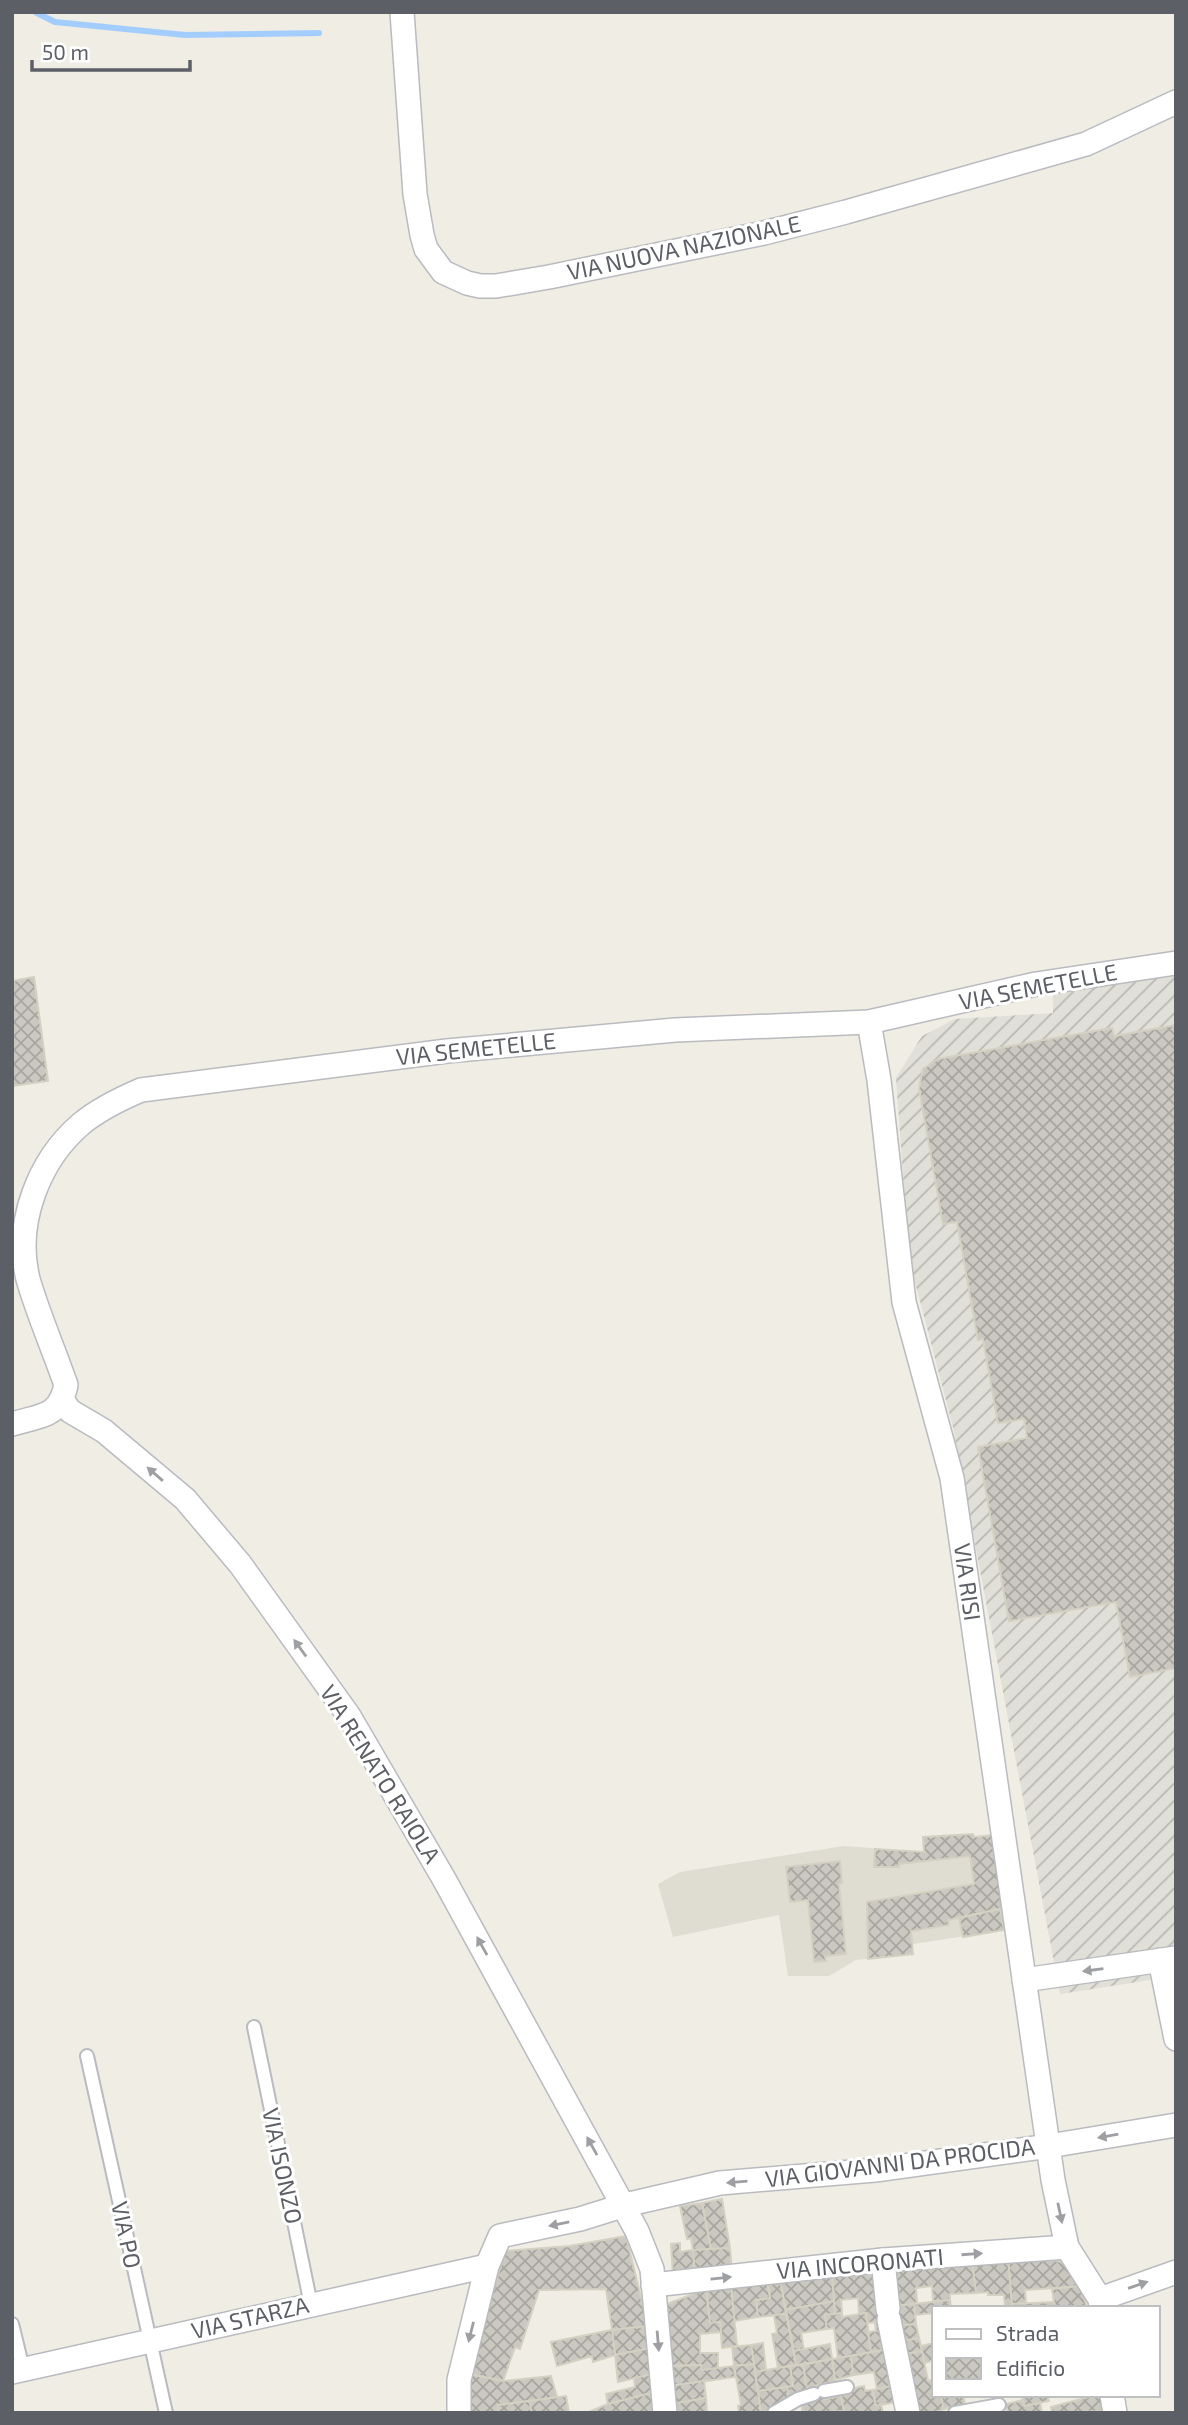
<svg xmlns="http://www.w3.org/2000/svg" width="1188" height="2425" font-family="'Exo 2',sans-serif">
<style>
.industrial{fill:url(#industrial-furrows)}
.education{fill:#dfddd2}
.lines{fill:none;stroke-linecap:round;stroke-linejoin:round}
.stream{stroke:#a4cdff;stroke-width:6}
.building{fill:url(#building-cross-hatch);stroke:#d4d0c2;stroke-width:2}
.service-casing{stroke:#b9bbc0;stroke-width:16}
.minor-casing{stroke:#b9bbc0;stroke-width:26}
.service{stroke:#fff;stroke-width:12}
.minor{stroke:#fff;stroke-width:23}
.oneway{fill:#9d9fa3}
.labels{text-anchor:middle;stroke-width:6;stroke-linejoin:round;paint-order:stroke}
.street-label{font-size:23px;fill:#5c5f65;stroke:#fff}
</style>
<defs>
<pattern id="industrial-furrows" width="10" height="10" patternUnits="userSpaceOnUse" patternTransform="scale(1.75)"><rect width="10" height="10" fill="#e0dfd8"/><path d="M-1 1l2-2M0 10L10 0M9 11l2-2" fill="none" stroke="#b9b8b3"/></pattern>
<pattern id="building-cross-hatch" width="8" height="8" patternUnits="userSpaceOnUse" patternTransform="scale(1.75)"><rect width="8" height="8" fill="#cac8c0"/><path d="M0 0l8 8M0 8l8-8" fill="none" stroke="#a7a6a0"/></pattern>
</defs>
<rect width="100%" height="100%" fill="#efede4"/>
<path class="industrial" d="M1176 976V1976L1060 1994 953 1427 909 1259 896 1078 922 1036 955 1019 1053 1013V992Z"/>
<path class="education" d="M973 1834 1004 1908 1000 1910 1004 1930 913 1944V1954L856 1960 829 1976H788L779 1915 673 1937 658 1884 680 1872 844 1846 923 1852V1837Z"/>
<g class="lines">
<path class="stream" d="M35 12 55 22 185 35 319 33"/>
</g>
<g class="building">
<path d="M34 977 48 1081 12 1086V981Z"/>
<path d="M1176 1025V1668L1130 1677 1116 1602 1009 1621 978 1447 1027 1438 1024 1419 998 1423 983 1339 978 1340 957 1222 943 1224 919 1088 923 1069 938 1059 1112 1028 1114 1036Z"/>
<path d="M973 1834 974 1837 993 1835 1004 1908 948 1920 949 1925 911 1931 913 1954 868 1959 867 1902 974 1884 970 1856 899 1864V1867H874L875 1849 924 1852 923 1837Z"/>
<path d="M840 1861 842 1883 839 1884 846 1954 825 1956 826 1961 814 1962 808 1900 790 1902 786 1867Z"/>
<path d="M1000 1909 1004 1930 963 1937 959 1918Z"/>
<path d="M722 2199 730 2248 711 2249 702 2203Z"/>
<path d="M702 2203 711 2249 693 2250 691 2238 687 2239 680 2206Z"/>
<path d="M626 2236 648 2326 612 2330 606 2289 539 2290 520 2349 515 2347 503 2381 469 2374 505 2251 570 2246Z"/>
<path d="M680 2243V2252L693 2250 695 2275 673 2276 671 2244Z"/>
<path d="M730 2248 732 2272 695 2275 693 2250Z"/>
<path d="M1040 2256 1072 2265 1081 2286 1025 2290 1026 2304H1012L1008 2258Z"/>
<path d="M1008 2258 1012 2307H1005L1004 2295H988V2292L976 2293 972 2261Z"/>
<path d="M972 2261 976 2293 950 2294V2300L933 2301 932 2286 916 2288 917 2303 894 2306 891 2269Z"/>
<path d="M879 2269 884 2322 867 2323 866 2313 859 2314 858 2298 841 2300 842 2313 835 2314 832 2274Z"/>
<path d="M832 2274 834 2301 786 2310 780 2279Z"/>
<path d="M780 2279 786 2314 758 2317 756 2300 770 2298 767 2281Z"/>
<path d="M767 2281 770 2298 756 2300 758 2317 734 2321 731 2286Z"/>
<path d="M731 2286 737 2346 722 2348 720 2322 710 2323 706 2289Z"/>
<path d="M1081 2286 1087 2308H1055L1052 2289Z"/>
<path d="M706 2289 710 2323 720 2322 721 2332 700 2334V2353H718V2368L702 2370 701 2365 670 2366 665 2305Z"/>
<path d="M950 2300 951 2308H934V2313L915 2315 914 2304Z"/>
<path d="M834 2301 835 2314 825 2315 827 2329 801 2333 804 2350 794 2351 786 2310Z"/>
<path d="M1054 2302 1055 2308H1012V2304Z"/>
<path d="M914 2304 916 2324 896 2326 894 2306Z"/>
<path d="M842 2313V2317L866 2313 871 2352 838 2358 834 2328 827 2329 825 2315Z"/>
<path d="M786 2314 796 2365 778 2368 772 2334 777 2333 774 2315Z"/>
<path d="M881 2322 889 2349 871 2352 868 2332 876 2331 875 2323Z"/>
<path d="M916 2324 919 2338 899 2342 896 2326Z"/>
<path d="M648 2326 651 2348 615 2355 612 2330Z"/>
<path d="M612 2330 615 2355 593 2362 592 2356 557 2366 551 2342Z"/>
<path d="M919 2338 922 2351 901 2355 899 2342Z"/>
<path d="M763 2343 766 2370 755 2372 751 2345Z"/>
<path d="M934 2343V2360L924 2363 921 2346Z"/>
<path d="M830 2344 832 2359 796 2365 794 2351Z"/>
<path d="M751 2345 754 2364 734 2366 732 2347Z"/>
<path d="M651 2348 653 2374 618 2382 615 2355Z"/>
<path d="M889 2349 897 2385 877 2389 874 2372 853 2375 851 2356Z"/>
<path d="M922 2351 928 2381 934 2379V2395H941L944 2409 933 2413H914L901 2355Z"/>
<path d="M851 2356 853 2375 835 2380 832 2359Z"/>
<path d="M832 2359 835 2380 807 2389 803 2365Z"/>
<path d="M754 2364 761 2413H739L738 2406 741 2405 734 2366Z"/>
<path d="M701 2365 702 2370 734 2366 735 2377 671 2386 670 2366Z"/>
<path d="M803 2365 807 2389 789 2399 787 2387 793 2386 790 2366Z"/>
<path d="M790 2366 793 2386 758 2391 755 2372Z"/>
<path d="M469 2374 503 2381 551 2376 557 2397 498 2405V2413H463Z"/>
<path d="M653 2374 655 2392 608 2404 606 2394 635 2387 634 2378Z"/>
<path d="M704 2381 706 2398 672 2404 671 2386Z"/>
<path d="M821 2384 825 2399 841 2396 844 2411 803 2413 801 2404 815 2399 812 2387Z"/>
<path d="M897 2385 901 2401 876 2406 872 2390Z"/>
<path d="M864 2386 865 2391 872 2390 876 2406 881 2405 883 2413H838L844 2411 841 2396 851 2394 850 2389Z"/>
<path d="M787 2387 789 2399 761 2413 758 2391Z"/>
<path d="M655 2392 657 2413H586L608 2404Z"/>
<path d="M941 2395H963L965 2404 944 2409Z"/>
<path d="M1019 2395H1047L1049 2401 1024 2406 1022 2396Z"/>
<path d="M1096 2395H1105L1107 2411 1052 2413 1051 2407Z"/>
<path d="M566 2396 569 2413H531L530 2401Z"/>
<path d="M706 2398 707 2412 673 2413 672 2404Z"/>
<path d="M1023 2400 1024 2406 1040 2403 1042 2413H1008L1006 2404Z"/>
<path d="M530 2401 531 2413H498V2405Z"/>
</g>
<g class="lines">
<g class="service-casing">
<g id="service">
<path d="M254 2027 311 2305"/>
<path d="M87 2056 166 2413"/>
<path d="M12 2324 23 2369"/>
<path d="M824 2391 847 2387"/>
<path d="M774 2413 798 2399 814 2394"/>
<path d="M955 2413 999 2405"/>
</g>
</g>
<g class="minor-casing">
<g id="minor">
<path d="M402 12 415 194 422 235 426 249 443 272 467 283 480 286H496L549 277 764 233 846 212 1086 144 1176 102"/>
<path d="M869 1022 879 1080 904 1302 952 1478 1053 2180 1067 2247 1100 2299 1101 2308"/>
<path d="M63 1401 70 1411 104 1431 185 1499 240 1564 349 1716 444 1879 637 2231 652 2269 665 2413"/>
<path d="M12 1424C41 1415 59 1418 66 1385 54 1350 38 1314 28 1279 14 1223 39 1160 81 1124 99 1109 120 1099 141 1090L447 1051 675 1030 869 1022 1036 984 1176 963"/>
<path d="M1160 1960 1176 2039"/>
<path d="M1024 1980 1176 1958"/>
<path d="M883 2260 888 2309"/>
<path d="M653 2285 883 2260 1067 2247"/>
<path d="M1100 2299 1176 2272"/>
<path d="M889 2320 908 2413"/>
<path d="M12 2372 487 2266"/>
<path d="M1112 2395 1115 2413"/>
<path d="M459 2413V2380L487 2266 500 2236 580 2219 625 2205 720 2183 875 2170 1049 2146 1176 2125"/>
</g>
</g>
<use href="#service" class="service"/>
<use href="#minor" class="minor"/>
</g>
<defs><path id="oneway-solid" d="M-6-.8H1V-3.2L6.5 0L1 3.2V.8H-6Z" transform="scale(1.75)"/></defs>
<g class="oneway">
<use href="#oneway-solid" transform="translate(155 1474) rotate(-139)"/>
<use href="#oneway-solid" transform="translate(300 1648) rotate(-126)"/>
<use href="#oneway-solid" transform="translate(482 1946) rotate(-119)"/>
<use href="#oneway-solid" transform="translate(1093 1970) rotate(172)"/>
<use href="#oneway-solid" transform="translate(1108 2136) rotate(170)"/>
<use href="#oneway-solid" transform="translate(592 2146) rotate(-119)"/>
<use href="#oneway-solid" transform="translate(737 2182) rotate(175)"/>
<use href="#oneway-solid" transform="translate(1060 2213) rotate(78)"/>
<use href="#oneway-solid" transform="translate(559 2224) rotate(168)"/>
<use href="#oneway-solid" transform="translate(972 2254) rotate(-4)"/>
<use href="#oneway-solid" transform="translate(721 2278) rotate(-6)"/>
<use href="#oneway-solid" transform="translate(1138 2285) rotate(-19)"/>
<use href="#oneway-solid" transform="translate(471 2332) rotate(104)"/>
<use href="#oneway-solid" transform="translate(658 2341) rotate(85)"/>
</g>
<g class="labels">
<g class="street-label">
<text transform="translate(684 248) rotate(-12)" y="8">VIA NUOVA NAZIONALE</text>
<text transform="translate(1038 987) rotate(-11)" y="8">VIA SEMETELLE</text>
<text transform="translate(476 1049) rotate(-6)" y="8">VIA SEMETELLE</text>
<text transform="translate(967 1582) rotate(82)" y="8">VIA RISI</text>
<text transform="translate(380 1774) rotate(58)" y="8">VIA RENATO RAIOLA</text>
<text transform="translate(900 2163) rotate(-7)" y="8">VIA GIOVANNI DA PROCIDA</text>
<text transform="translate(282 2166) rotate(78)" y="8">VIA ISONZO</text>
<text transform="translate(126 2235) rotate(78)" y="8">VIA PO</text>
<text transform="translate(860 2264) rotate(-5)" y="8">VIA INCORONATI</text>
<text transform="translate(250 2318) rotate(-13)" y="8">VIA STARZA</text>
</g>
</g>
<rect width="1188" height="2425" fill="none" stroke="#5c5f65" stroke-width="28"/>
<rect x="932" y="2306" width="228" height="91" fill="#ffffff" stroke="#bebfc1" stroke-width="2"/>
<rect x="946" y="2329" width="35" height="10" fill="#ffffff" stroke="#bebfc1" stroke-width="2"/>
<text x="996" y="2341" font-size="21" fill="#5c5f65">Strada</text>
<rect x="946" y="2358" width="35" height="21" fill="url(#building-cross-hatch)" stroke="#bebfc1" stroke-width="2"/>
<text x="996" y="2376" font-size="21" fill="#5c5f65">Edificio</text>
<path d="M32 60v10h158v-10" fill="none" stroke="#5c5f65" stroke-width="3.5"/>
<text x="42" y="60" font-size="21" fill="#5c5f65" stroke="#ffffff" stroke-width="5" paint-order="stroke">50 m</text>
</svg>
